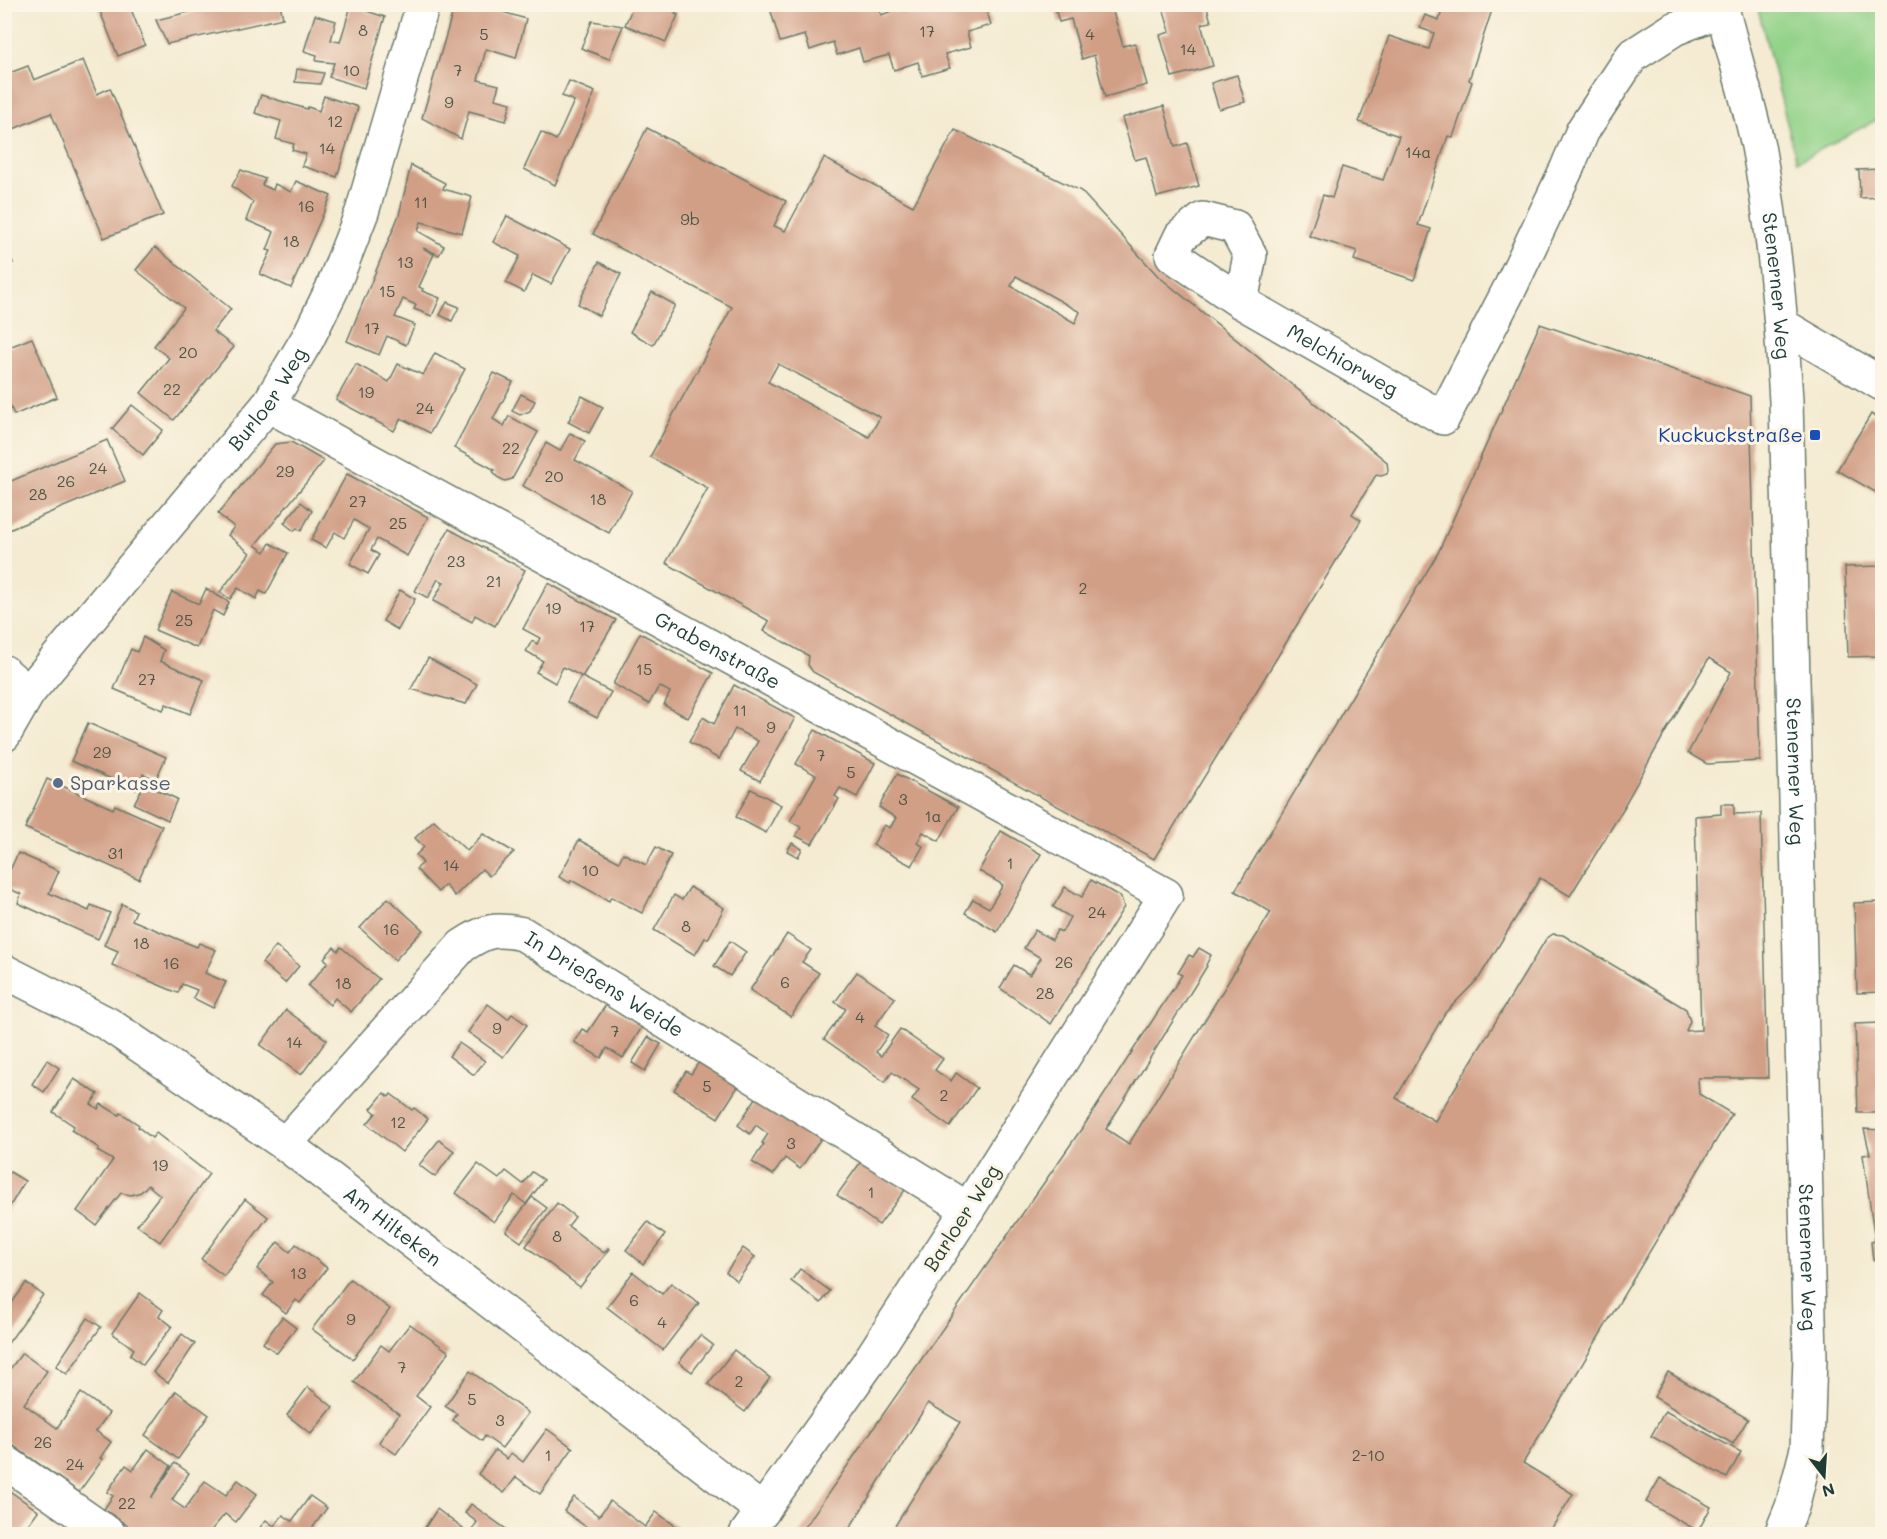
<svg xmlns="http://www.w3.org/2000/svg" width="1887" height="1539" font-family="Mali,sans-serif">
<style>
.green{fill:#92d289;stroke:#58885e;stroke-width:1.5}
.building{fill:#d19f86;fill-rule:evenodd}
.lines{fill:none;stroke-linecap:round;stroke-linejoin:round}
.minor-casing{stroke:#6a7a6b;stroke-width:36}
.tertiary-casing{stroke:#6a7a6b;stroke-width:36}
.minor{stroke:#fff;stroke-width:33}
.tertiary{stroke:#fff;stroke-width:33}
.transit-dot{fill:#1a4fb4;stroke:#fcf5e5;stroke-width:2}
.service-dot{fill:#5c6f8a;stroke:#fcf5e5;stroke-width:2}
.labels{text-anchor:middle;stroke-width:6;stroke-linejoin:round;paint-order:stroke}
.number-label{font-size:16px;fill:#4c5648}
.street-label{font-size:20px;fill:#1f3d34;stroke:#fcf5e5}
.transit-label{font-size:20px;fill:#164399;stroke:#fcf5e5;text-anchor:end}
.service-label{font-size:20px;fill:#4e5e75;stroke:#fcf5e5;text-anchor:start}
</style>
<rect width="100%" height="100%" fill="#fcf5e5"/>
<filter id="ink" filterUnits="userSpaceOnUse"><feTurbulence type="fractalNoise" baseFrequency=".0167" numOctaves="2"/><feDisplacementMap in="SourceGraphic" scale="12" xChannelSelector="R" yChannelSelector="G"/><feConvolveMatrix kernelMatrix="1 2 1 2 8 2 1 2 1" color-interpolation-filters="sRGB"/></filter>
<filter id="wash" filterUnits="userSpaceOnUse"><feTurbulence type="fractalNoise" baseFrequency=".008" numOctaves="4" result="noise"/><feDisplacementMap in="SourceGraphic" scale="24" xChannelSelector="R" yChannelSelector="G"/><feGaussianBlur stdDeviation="1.35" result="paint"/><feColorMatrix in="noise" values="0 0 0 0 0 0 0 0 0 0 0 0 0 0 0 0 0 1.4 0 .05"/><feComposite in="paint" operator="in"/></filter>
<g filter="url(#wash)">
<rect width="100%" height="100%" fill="#f4ebd2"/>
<path class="green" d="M1757 5H1882V117L1797 162Z"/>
<g id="blocks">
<g class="building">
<path d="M97 4H129L145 45 118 56Z"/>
<path d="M222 4H280L283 18 167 44 156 20Z"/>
<path d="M455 4H476L526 19 516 58 486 49 478 80 499 85 495 99 511 103 506 121 469 111 461 139 422 118Z"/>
<path d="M634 4H679L675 14 678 15 666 42 625 25Z"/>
<path d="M864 4H878L881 15 904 7 905 11 925 5H1009L987 12 991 25 967 32 971 47 945 54 950 68 922 76 918 62 894 70 889 55 863 62 859 48 837 55 833 42 810 50 805 35 780 42 769 5H850L851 8Z"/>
<path d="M1054 4H1099L1101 9 1111 5 1123 46 1135 43 1147 85 1105 97 1094 55 1082 59 1071 19 1059 22Z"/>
<path d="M1162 4H1206L1211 22 1201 24 1213 66 1172 77 1160 35 1170 32Z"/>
<path d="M1444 4H1494L1469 80 1472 82 1453 137 1448 136 1418 225 1431 229 1414 280 1354 260 1357 251 1309 236 1323 195 1332 198 1342 167 1383 180 1399 136 1359 122 1389 36 1429 49 1434 33 1420 28 1425 15 1439 20Z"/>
<path d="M351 6 385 17 364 88 329 77 334 63 316 61 317 55 304 51 315 15 336 21 331 40 340 42Z"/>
<path d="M592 21 623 26 609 59 581 48Z"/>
<path d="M83 60 97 94 110 88 163 215 104 238 51 113 4 133V75L28 66 34 80Z"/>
<path d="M297 69 324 73 320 84 295 82Z"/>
<path d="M1237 75 1245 102 1219 109 1211 83Z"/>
<path d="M569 81 595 92 555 185 524 169 541 132 556 140 562 128 574 101 562 96Z"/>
<path d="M261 95 307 109 308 107 319 111 324 96 358 107 337 177 302 166 306 154 292 150 294 144 276 139 281 121 255 113Z"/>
<path d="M1164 106 1175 147 1187 143 1199 186 1157 197 1146 157 1135 160 1122 118Z"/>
<path d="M647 128 786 201 774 226 785 231 824 158 913 206 955 130 1081 191 1158 276 1387 462 1388 470 1387 474 1381 476 1376 475 1352 514 1361 520 1154 859 813 672 808 665 809 656 764 631 769 621 666 563 708 488 650 457 732 307 593 234ZM1016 276 1080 312 1075 323 1011 286ZM778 364 880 417 869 437 768 382Z"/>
<path d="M411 165 445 183 443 189 472 197 462 233 421 222 418 231 444 246 439 255 423 248 434 254 419 287 423 289 422 291 440 298 432 316 414 309 416 305 403 299 395 317 415 325 406 345 387 336 379 355 347 341 399 215Z"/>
<path d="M1882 169V197L1860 198 1859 172 1857 170Z"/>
<path d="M241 170 265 179 262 185 273 190 275 184 291 192 296 181 331 196 291 288 260 274 271 251 267 250 274 232 246 220 253 202 232 186Z"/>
<path d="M507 216 570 249 551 284 533 275 524 292 506 283 520 256 493 242Z"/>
<path d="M4 244 13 263 4 267Z"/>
<path d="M155 247 231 309 213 331 234 347 174 420 141 393 169 358 154 346 184 308 136 270Z"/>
<path d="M599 262 621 274 599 316 578 304Z"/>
<path d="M652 292 675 305 653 345 630 332Z"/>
<path d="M447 302 459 307 452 321 440 315Z"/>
<path d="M1540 324 1750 396 1760 761 1707 764 1688 753 1731 672 1709 658 1666 731 1624 806H1625L1570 896 1540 878 1479 978 1445 1013 1396 1098 1435 1121 1546 939 1553 934 1563 935 1686 1009 1690 1021 1686 1031 1701 1030 1695 816 1721 814V804H1734V814L1761 813 1768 1078H1698L1699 1094 1732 1114 1523 1463 1573 1494 1548 1534H890L960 1422 928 1403 846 1534H800L1089 1118 1182 975 1178 973 1189 955 1193 957 1199 948 1211 955 1206 965 1207 966 1106 1129 1129 1144 1271 912 1235 891 1438 553Z"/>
<path d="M32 338 57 397 14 415 7 398 4 399V349Z"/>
<path d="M435 353 465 369 430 433 401 418 394 431 336 400 356 364 389 382 398 364 423 375Z"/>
<path d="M494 373 513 382 493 419 504 426 509 416 538 432 512 479 505 481 497 477 493 471 495 470 454 448Z"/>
<path d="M521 394 535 401 530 411 520 415 512 411Z"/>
<path d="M582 396 603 407 589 433 568 422Z"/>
<path d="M132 405 163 430 143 455 112 429Z"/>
<path d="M1871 414 1882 421V496L1837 470Z"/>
<path d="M570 433 585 441 575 460 632 491 609 533 523 486 546 443 560 451Z"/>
<path d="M107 440 125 481 4 532V484Z"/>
<path d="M291 442 324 461 255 545 265 552 270 543 288 553 266 594 260 591 256 599 238 588 230 599 220 592 250 553 228 535 234 527 218 514 275 444Z"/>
<path d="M347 474 428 517 407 556 377 539 371 550 379 555 368 574 350 564 369 529 354 520 344 538 335 532 326 548 311 540Z"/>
<path d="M301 502 312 511 301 531 297 528 294 531 284 523Z"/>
<path d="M449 529 525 570 495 626 475 615 472 622 433 601 444 582 438 579 428 598 415 591Z"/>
<path d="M1882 566V656L1848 657 1845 567Z"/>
<path d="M548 583 616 620 582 677 611 692 597 718 567 702 581 676 563 667 555 683 536 672 543 661 526 651 532 641 537 644 540 638 523 629Z"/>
<path d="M206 589 229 602 223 616 213 610 197 648 155 630 172 592 199 604Z"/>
<path d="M400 590 415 599 398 630 383 621Z"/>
<path d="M640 633 713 673 688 718 664 705 670 692 659 686 649 704 613 684Z"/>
<path d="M143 637 164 650 160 661 204 680 190 714 166 704 163 710 114 689 131 649 137 652Z"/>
<path d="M428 658 477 684 466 704 411 689Z"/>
<path d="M734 685 795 718 760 781 741 771 758 741 735 729 719 759 689 742 703 717 714 724Z"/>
<path d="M88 723 166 757 156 779 143 774 136 790 71 761Z"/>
<path d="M815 730 875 763 857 797 840 788 835 796 839 799 812 844 796 836 801 827 790 821 816 775 796 764Z"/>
<path d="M897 774 958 807 939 841 923 832 917 843 923 846 912 866 873 845 884 825 890 828 896 818 879 807Z"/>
<path d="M47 779 113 809 115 805 162 826 139 879 25 828Z"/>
<path d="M144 784 177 799 168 820 134 804Z"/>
<path d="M751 789 781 805 766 833 736 817Z"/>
<path d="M434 820 467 851 483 834 514 852 489 876 482 869 455 896 445 885 438 892 416 869 423 863 416 855 424 847 415 838Z"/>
<path d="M1001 831 1041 854 997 932 965 913 973 899 989 908 1003 885 979 871Z"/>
<path d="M579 840 619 862 623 853 646 865 656 847 671 855 642 913 611 897 609 901 571 880 570 883 559 877Z"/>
<path d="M792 843 802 849 798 857 787 851Z"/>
<path d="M18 853 59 871 49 893 89 911 91 905 110 913 98 939 18 903 21 894 5 887V881Z"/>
<path d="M1091 880 1121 897 1124 907 1051 1024 1000 988 1014 965 1030 975 1041 958 1024 948 1035 930 1052 940 1057 930 1062 932 1070 917 1053 907 1065 887 1082 897Z"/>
<path d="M690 887 724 908 708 939 705 938 695 955 654 930 674 895 682 900Z"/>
<path d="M388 898 423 930 395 960 360 928Z"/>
<path d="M1882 902V992L1857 993 1854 903Z"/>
<path d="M122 904 136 911 132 920 197 947 199 943 216 950 205 973 226 982 213 1008 193 998 197 990 182 984 178 993 112 965 118 951 104 945Z"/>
<path d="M787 934 811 950 802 962 819 973 791 1017 750 990Z"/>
<path d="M730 941 746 952 730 976 714 966Z"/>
<path d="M276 946 299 966 285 983 262 963Z"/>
<path d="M334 947 338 951 341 947 379 979 351 1012 335 998 330 1005 308 986 328 962 324 958Z"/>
<path d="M857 972 895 998 875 1026 888 1035 876 1052 881 1056 900 1029 943 1059 935 1070 951 1081 956 1073 977 1088 950 1127 912 1100 919 1090 892 1072 885 1082 824 1039 846 1009 835 1002Z"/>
<path d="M488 1004 508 1019 512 1014 527 1025 503 1057 468 1032Z"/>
<path d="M606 1005 642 1027 623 1058 607 1048 601 1058 574 1042 582 1029 588 1032Z"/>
<path d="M286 1010 327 1040 301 1075 260 1045Z"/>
<path d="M1882 1023V1113H1858L1855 1024Z"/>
<path d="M648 1037 661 1044 645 1071 632 1063Z"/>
<path d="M459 1043 485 1061 474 1075 449 1056Z"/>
<path d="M701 1059 741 1082 718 1118 674 1090 686 1071 691 1074Z"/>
<path d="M47 1060 59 1068 44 1092 32 1084Z"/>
<path d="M74 1079 98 1094 91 1104 98 1109 101 1104 119 1115 121 1113 139 1125 138 1127 152 1138 156 1133 209 1174 160 1242 137 1225 160 1195 148 1185 141 1192 131 1195 121 1193 96 1225 77 1211 113 1160 97 1151 99 1148 71 1130 74 1126 53 1112Z"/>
<path d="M384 1093 389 1097 391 1094 412 1110 414 1108 428 1119 402 1152 367 1124 376 1113 371 1109Z"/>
<path d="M758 1095 822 1137 800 1169 785 1158 773 1175 752 1162 764 1144 762 1143 768 1134 756 1125 750 1134 738 1125Z"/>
<path d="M1864 1129 1882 1130V1277H1880L1878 1259 1873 1260 1871 1242 1875 1241 1863 1155 1870 1154Z"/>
<path d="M439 1140 454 1151 435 1177 419 1165Z"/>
<path d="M865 1156 879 1172 905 1190 879 1225 837 1195Z"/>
<path d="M478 1164 499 1179 506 1171 523 1184 532 1172 544 1180 526 1204 514 1195 494 1222 456 1193Z"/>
<path d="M10 1172 25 1181 4 1216V1182Z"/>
<path d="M532 1197 547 1208 521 1242 506 1231Z"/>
<path d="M245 1199 268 1217 224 1276 201 1259Z"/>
<path d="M557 1203 575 1217 568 1226 604 1253 608 1248 610 1249 580 1287 526 1246Z"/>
<path d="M648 1222 665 1235 643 1264 626 1250Z"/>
<path d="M278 1242 290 1252 296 1244 327 1268 300 1303 296 1300 286 1313 263 1295 273 1282 257 1269Z"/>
<path d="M743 1248 755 1257 737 1281 726 1272Z"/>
<path d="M800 1269 830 1291 821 1303 791 1281Z"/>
<path d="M633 1272 662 1294 671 1283 699 1303 663 1350 607 1307Z"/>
<path d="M350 1279 390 1309 353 1359 312 1329Z"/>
<path d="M26 1283 43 1295 4 1349V1314Z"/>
<path d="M140 1293 163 1310 159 1316 172 1326 143 1365 130 1355 134 1349 112 1333Z"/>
<path d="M282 1317 296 1328 277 1353 263 1343Z"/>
<path d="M88 1318 101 1327 67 1374 56 1366Z"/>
<path d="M410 1324 449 1352 416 1396 430 1407 396 1454 379 1442 399 1414 354 1382 381 1345 389 1351Z"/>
<path d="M182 1334 195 1344 168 1383 153 1372Z"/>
<path d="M700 1335 713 1345 692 1372 679 1362Z"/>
<path d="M734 1350 770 1378 745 1412 708 1384Z"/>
<path d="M22 1353 47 1371 24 1404 57 1428 81 1393 109 1413 96 1431 111 1442 100 1458 103 1459 79 1492 4 1439V1377Z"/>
<path d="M470 1371 528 1413 502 1448 485 1436 482 1441 453 1420 457 1414 445 1406Z"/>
<path d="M1668 1372 1748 1419 1733 1444 1654 1397Z"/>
<path d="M308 1387 333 1407 311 1434 287 1415Z"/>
<path d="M176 1391 209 1415 178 1459 145 1435Z"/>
<path d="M1665 1411 1741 1452 1727 1478 1651 1436Z"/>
<path d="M547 1429 573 1448 540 1494 516 1477 504 1493 478 1474 495 1450 507 1459 511 1453 523 1462Z"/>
<path d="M148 1449 171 1466 151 1498 175 1463 189 1473 172 1500 185 1509 205 1481 226 1495 238 1480 257 1494 236 1522 225 1514 208 1534H139L104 1509 113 1496 107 1492 126 1465 133 1470Z"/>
<path d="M1660 1478 1711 1507 1698 1531 1646 1502Z"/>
<path d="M4 1487 38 1511 21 1534H4Z"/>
<path d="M310 1496 327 1508 308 1534H255L266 1520 274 1526 283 1515 292 1521Z"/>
<path d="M574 1497 599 1516 610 1501 645 1527 656 1512 687 1534H596L564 1511Z"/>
<path d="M471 1504 513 1534H479L472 1530 477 1522 465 1513Z"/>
<path d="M437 1509 463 1529 459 1534H421Z"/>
</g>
</g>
</g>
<g filter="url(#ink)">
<use href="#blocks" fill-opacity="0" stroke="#6a7a6b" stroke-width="1.5"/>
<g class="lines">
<g class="minor-casing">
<g id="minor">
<path id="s1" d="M1241 302 1172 255 1181 236 1203 219 1235 227 1250 255 1241 302 1443 418 1511 286 1567 168 1583 130 1632 56 1674 29 1722 10"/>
<path d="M1782 325 1882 384"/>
<path id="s2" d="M268 405 1166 895 968 1209 866 1366 746 1534"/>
<path d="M4 672 28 693"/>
<path id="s3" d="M4 735 28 693 268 405 308 338 332 289 362 212 423 4"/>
<path id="s4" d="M4 971 108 1024 285 1144 763 1511"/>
<path id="s5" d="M285 1144 462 946C486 930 495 928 523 934L968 1209"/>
<path d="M4 1461 109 1534"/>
</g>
</g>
<g class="tertiary-casing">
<g id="tertiary">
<path id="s6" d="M1721 4C1733 52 1748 99 1758 146 1774 230 1781 315 1786 401L1810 1357 1807 1449 1792 1507 1781 1534"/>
</g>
</g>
<use href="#minor" class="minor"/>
<use href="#tertiary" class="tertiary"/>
</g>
</g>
<rect class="transit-dot" x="1809" y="429" width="12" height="12" rx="3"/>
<circle class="service-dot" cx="58" cy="783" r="6"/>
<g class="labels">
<g class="number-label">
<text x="363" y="36">8</text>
<text x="927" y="37">17</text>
<text x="484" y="40">5</text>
<text x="1090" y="40">4</text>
<text x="1188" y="55">14</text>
<text x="351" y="76">10</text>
<text x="458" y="76">7</text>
<text x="449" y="108">9</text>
<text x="335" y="127">12</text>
<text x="327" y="154">14</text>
<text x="1418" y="158">14a</text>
<text x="421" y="208">11</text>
<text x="306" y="212">16</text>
<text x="690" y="225">9b</text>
<text x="291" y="247">18</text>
<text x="405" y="268">13</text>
<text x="387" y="297">15</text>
<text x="372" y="334">17</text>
<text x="188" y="358">20</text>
<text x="172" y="395">22</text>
<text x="366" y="398">19</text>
<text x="425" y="414">24</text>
<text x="511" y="454">22</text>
<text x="98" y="474">24</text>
<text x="285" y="477">29</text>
<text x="554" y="482">20</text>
<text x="66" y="487">26</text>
<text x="38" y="500">28</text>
<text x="598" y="505">18</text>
<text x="358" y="507">27</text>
<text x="398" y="529">25</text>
<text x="456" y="567">23</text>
<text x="494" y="587">21</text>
<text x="1083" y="594">2</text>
<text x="553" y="614">19</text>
<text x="184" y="626">25</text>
<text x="587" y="632">17</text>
<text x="644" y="675">15</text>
<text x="147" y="685">27</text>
<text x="740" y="716">11</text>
<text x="771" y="733">9</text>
<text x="102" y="758">29</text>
<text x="821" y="761">7</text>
<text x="851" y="778">5</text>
<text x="903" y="805">3</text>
<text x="933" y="822">1a</text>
<text x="116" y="859">31</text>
<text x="1010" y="869">1</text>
<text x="451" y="871">14</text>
<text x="590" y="876">10</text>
<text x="1097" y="918">24</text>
<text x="686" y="932">8</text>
<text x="391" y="935">16</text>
<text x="141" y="949">18</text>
<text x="1064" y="968">26</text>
<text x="171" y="969">16</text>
<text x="785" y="988">6</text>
<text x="343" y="989">18</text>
<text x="1045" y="999">28</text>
<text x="860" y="1023">4</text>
<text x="497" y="1034">9</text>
<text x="615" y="1037">7</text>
<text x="294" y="1048">14</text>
<text x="707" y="1092">5</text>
<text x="944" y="1101">2</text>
<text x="398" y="1128">12</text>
<text x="791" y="1149">3</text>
<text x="160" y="1171">19</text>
<text x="871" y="1198">1</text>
<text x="557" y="1242">8</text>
<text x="298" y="1279">13</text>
<text x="634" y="1306">6</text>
<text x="351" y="1325">9</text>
<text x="662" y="1328">4</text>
<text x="402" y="1373">7</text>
<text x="739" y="1387">2</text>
<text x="472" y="1405">5</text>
<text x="500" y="1426">3</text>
<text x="43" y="1448">26</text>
<text x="548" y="1461">1</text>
<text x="1368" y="1461">2-10</text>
<text x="75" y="1470">24</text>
<text x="127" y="1509">22</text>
</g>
<g class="street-label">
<text dy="7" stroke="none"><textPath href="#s6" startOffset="288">Stenerner Weg</textPath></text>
<text dy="7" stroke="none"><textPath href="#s1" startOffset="362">Melchiorweg</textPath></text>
<text dy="7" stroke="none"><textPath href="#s3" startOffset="428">Burloer Weg</textPath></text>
<text dy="7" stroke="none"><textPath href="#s2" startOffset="512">Grabenstraße</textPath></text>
<text dy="7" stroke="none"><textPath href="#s6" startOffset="774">Stenerner Weg</textPath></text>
<text dy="7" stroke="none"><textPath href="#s5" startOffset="426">In Drießens Weide</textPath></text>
<text transform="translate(962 1218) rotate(-57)" y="7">Barloer Weg</text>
<text dy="7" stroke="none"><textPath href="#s4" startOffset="466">Am Hilteken</textPath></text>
<text dy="7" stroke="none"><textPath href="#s6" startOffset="1260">Stenerner Weg</textPath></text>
</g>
<g class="transit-label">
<text x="1803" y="442">Kuckuckstraße</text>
</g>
<g class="service-label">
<text x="70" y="790">Sparkasse</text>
</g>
</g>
<rect width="1887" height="1539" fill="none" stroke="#fcf5e5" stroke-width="24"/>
<g transform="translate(1824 1476) rotate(163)" stroke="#fcf5e5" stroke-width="4.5" paint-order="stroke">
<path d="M0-4.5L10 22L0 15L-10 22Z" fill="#1f3d34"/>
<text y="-9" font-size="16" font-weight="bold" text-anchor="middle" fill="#1f3d34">N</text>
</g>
</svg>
